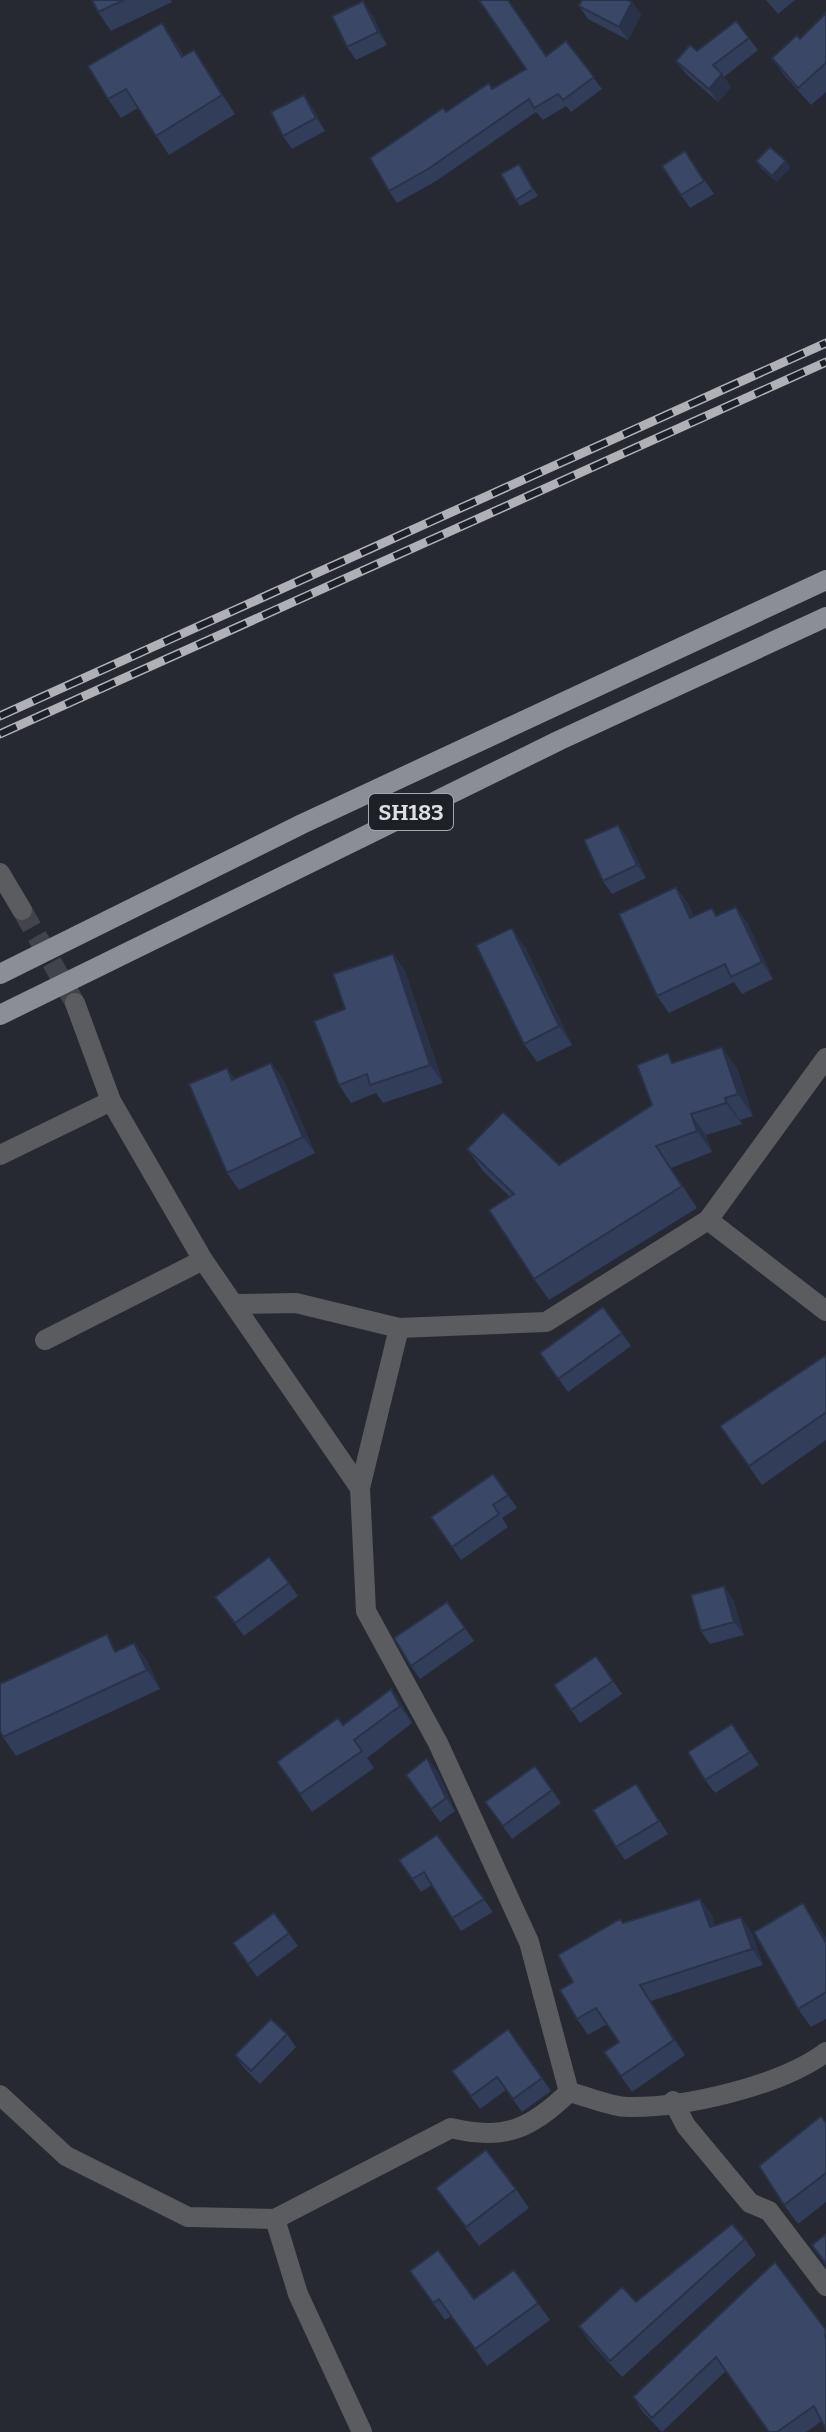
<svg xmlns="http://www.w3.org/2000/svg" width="826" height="2432" font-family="Bitter,serif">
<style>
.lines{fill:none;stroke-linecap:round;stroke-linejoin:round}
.street-tunnel{stroke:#41444c;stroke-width:20;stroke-dasharray:20 10;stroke-linecap:butt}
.street{stroke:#5b5c60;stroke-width:20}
.primary{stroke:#8b8e96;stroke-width:20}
.rail-casing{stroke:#afb1b7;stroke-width:9}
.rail{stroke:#1d2027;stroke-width:6;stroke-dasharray:18;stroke-linecap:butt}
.wall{fill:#323d59}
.shaded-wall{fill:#293248}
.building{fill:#3a4767;stroke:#293248;stroke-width:2}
.labels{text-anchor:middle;stroke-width:6;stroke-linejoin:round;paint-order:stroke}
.shield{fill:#1d2027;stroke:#a3a6ab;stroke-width:2}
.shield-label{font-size:22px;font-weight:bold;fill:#dddfe4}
</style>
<rect width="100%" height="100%" fill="#262931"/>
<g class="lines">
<path class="street-tunnel" d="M22 910 75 1003"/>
<g class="street">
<path d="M0 873 22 910"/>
<path d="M75 1003 111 1101 203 1260 360 1488"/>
<path d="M0 1155 111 1101"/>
<path d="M708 1220 826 1311"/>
<path d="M234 1304 296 1303 399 1328 546 1322 708 1220 826 1058"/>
<path d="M399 1328 360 1488 366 1611 438 1743 529 1942 569 2092"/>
<path d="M45 1340 203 1260"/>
<path d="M0 2095 66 2156 188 2217 275 2219 451 2128C504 2141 531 2129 569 2092 587 2096 610 2107 628 2107 684 2108 781 2086 826 2052"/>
<path d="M673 2101 686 2126 750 2203 769 2211 826 2286"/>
<path d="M275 2219 298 2294 362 2432"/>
</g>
<g class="primary">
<path d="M0 974 302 824 826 580"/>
<path d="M0 1015 560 740 826 617"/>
</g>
<g class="rail-casing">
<g id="rail">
<path d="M0 716 826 343"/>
<path d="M0 734 826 362"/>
</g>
</g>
<use href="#rail" class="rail"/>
</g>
<g class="wall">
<path d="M92 0H171L172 2 111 31 98 12Z"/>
<path d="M766 0H795L778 14Z"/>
<path d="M632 2 641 15 628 40 588 19 579 6Z"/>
<path d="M826 13V92L811 105 784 75 772 58 800 39Z"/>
<path d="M372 14 387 45 356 60 347 47Z"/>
<path d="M736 21 758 50 724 77 731 87 718 102 686 74 676 61 697 51Z"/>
<path d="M566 41 602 89 571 112 566 106 543 120 536 112 436 181 397 203 389 191 446 112 492 89 546 56Z"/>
<path d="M175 42 184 56 194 50 235 114 169 155 138 108 121 118 108 99Z"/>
<path d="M313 108 325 131 292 149 283 136Z"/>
<path d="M685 151 714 194 690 208 681 195Z"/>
<path d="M756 161H786L790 168 777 182 761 168Z"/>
<path d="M519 164 538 196 520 206 516 200Z"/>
<path d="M618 825 627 838 646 878 612 894 603 881Z"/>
<path d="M676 887 688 904 694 917 712 908 717 916 736 907 748 924 773 979 742 994 734 982 669 1013 657 996Z"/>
<path d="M525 947 572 1045 537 1062 524 1044Z"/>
<path d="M393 954 405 971 443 1083 383 1103 376 1093 351 1103 339 1085 345 1009Z"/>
<path d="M674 1062 737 1068 753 1116 740 1120 742 1124 706 1135 712 1152 671 1168 697 1208 549 1300 534 1279 510 1197 483 1171 467 1149 559 1165 652 1105Z"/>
<path d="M271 1063 283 1079 315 1153 239 1190 227 1173V1068L234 1079Z"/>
<path d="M603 1307 631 1346 568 1392 540 1353Z"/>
<path d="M826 1355V1440L762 1485 720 1426Z"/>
<path d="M493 1474 517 1508 502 1518 508 1527 461 1560 431 1517Z"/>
<path d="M289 1583 298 1596 244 1636 215 1597Z"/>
<path d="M733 1599 744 1635 710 1644 701 1631Z"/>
<path d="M447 1602 474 1641 420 1679 411 1666Z"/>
<path d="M134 1643 147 1661 160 1689 16 1756 3 1737 118 1650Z"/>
<path d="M596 1656 622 1694 580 1723 554 1685Z"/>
<path d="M391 1689 403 1707 412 1723 367 1758 374 1768 312 1812 277 1762 343 1725Z"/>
<path d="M732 1724 759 1765 715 1793 705 1780Z"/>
<path d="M427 1758 437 1771 455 1811 440 1822 406 1775Z"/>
<path d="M535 1766 561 1803 512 1839 485 1802Z"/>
<path d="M636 1784 668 1834 625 1860 616 1847Z"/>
<path d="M437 1835 493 1912 461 1931 432 1885 421 1892 412 1879Z"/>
<path d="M700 1899 712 1915 715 1926 752 1933 763 1965 651 2001 685 2055 632 2092 604 2052 619 2042 607 2024 588 2035 577 2019 573 1982 623 1923Z"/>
<path d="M274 1913 298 1946 257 1977 233 1943Z"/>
<path d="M816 1922 826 1939V2019L811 2027 798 2009Z"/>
<path d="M508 2029 551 2091 522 2112 506 2090 480 2109 452 2071Z"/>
<path d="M287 2034 296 2047 260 2084 244 2068 235 2055Z"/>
<path d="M826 2123V2202L798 2224 784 2205Z"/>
<path d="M436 2188 516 2189 529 2208 479 2246Z"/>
<path d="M745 2239 756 2255 622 2377 590 2342 579 2326 636 2302Z"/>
<path d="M775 2262 826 2330V2430L822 2421 806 2432H769L726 2371 662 2432 642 2411 633 2397Z"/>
<path d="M514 2270 550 2320 487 2366 451 2316 445 2320 410 2271 474 2299Z"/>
</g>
<g class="shaded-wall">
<path d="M363 1 372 14 387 45 378 32Z"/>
<path d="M632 2 641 15 628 40 619 27Z"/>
<path d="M162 23 175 42 195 76 182 57Z"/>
<path d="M194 50 207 69 235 114 222 95Z"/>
<path d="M722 74 731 87 718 102 709 89Z"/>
<path d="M304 95 313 108 325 131 316 118Z"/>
<path d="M786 161 790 168 777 182 772 176Z"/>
<path d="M618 825 627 838 646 878 637 865Z"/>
<path d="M676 887 688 904 702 935 690 918Z"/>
<path d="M736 907 748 924 773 979 762 962Z"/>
<path d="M512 928 525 947 572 1045 559 1026Z"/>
<path d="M393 954 405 971 443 1083 430 1065Z"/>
<path d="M722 1047 737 1068 753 1116 738 1094Z"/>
<path d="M271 1063 283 1079 315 1153 303 1137Z"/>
<path d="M725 1098 740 1120 742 1124 726 1103Z"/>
<path d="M691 1114 706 1135 712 1152 697 1131Z"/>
<path d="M724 1586 733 1599 744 1635 734 1622Z"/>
<path d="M134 1643 147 1661 160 1689 147 1670Z"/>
<path d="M391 1689 403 1707 412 1723 400 1706Z"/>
<path d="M427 1758 437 1771 455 1811 446 1798Z"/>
<path d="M700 1899 712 1915 721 1943 710 1927Z"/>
<path d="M803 1903 826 1939V1943Z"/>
<path d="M741 1917 752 1933 763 1965 752 1949Z"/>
<path d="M640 1985 651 2001 685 2055 674 2040Z"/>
</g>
<g class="building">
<path d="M92 0H124L98 12Z"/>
<path d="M479 0H508L546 56 566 41 594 77 563 100 558 94 534 108 529 99 428 169 389 191 370 158 443 108 446 112 489 83 492 89 526 69Z"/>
<path d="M582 0H628L632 2 619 27 579 6Z"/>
<path d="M363 1 378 32 347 47 332 16Z"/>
<path d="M826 13V63L798 88 772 58 797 35 800 39Z"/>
<path d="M736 21 749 38 713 65 722 74 709 89 676 61 690 45 697 51Z"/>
<path d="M162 23 182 57 194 50 222 95 156 136 126 89 108 99 88 66Z"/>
<path d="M304 95 316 118 283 136 271 112Z"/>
<path d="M770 147 786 161 772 176 756 161Z"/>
<path d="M685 151 704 181 681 195 662 166Z"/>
<path d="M519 164 533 189 516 200 501 174Z"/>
<path d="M618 825 637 865 603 881 584 840Z"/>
<path d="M676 887 690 918 712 908 716 916 736 907 762 962 731 977 725 964 657 996 619 914Z"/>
<path d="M512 928 559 1026 524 1044 476 945Z"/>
<path d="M393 954 430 1065 370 1085 367 1074 339 1085 314 1021 345 1009 333 974Z"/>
<path d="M722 1047 738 1094 725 1098 726 1103 691 1114 697 1131 656 1146 682 1186 534 1279 489 1210 514 1194 467 1149 503 1112 559 1165 652 1105 637 1065 668 1053 672 1063Z"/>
<path d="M271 1063 303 1137 227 1173 189 1084 227 1068 232 1080Z"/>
<path d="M603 1307 622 1333 558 1379 540 1353Z"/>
<path d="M826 1355V1414L825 1413 749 1466 720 1426Z"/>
<path d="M493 1474 508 1495 493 1505 499 1514 452 1547 431 1517Z"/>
<path d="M269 1557 289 1583 235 1623 215 1597Z"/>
<path d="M724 1586 734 1622 701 1631 691 1595Z"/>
<path d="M447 1602 465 1628 411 1666 394 1638Z"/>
<path d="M107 1634 115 1652 134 1643 147 1670 3 1737 0 1731V1684Z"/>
<path d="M596 1656 613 1681 571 1710 554 1685Z"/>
<path d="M391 1689 400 1706 354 1740 362 1751 300 1794 277 1762 338 1718 343 1725Z"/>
<path d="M732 1724 750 1752 705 1780 688 1752Z"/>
<path d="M427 1758 446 1798 431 1809 406 1775Z"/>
<path d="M535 1766 552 1790 503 1826 485 1802Z"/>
<path d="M636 1784 659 1821 616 1847 593 1810Z"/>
<path d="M437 1835 484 1899 452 1918 424 1872 412 1879 399 1860Z"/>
<path d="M700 1899 710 1927 741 1917 752 1949 640 1985 674 2040 621 2076 604 2052 619 2042 596 2008 577 2019 560 1990 573 1982 558 1955 620 1919 623 1923Z"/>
<path d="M803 1903 826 1943V1992L798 2009 754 1932Z"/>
<path d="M274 1913 289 1933 248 1964 233 1943Z"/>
<path d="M271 2019 287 2034 251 2071 235 2055Z"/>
<path d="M508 2029 542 2078 513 2099 497 2077 471 2096 452 2071Z"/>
<path d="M821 2116 826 2123V2173L784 2205 759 2166Z"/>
<path d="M486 2150 516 2189 466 2227 436 2188Z"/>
<path d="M732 2224 745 2239 610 2361 579 2326 622 2287 636 2302Z"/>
<path d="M826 2234V2264L812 2245Z"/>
<path d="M438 2250 474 2299 514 2270 538 2303 475 2349 439 2299 433 2303 410 2271Z"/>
<path d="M775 2262 826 2330 825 2336 826 2338V2430L814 2406 777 2432H769L716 2357 652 2418 633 2397Z"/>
</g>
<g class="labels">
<rect class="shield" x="369" y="794" width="84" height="36" rx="6"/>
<g class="shield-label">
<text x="411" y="820">SH183</text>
</g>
</g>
</svg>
